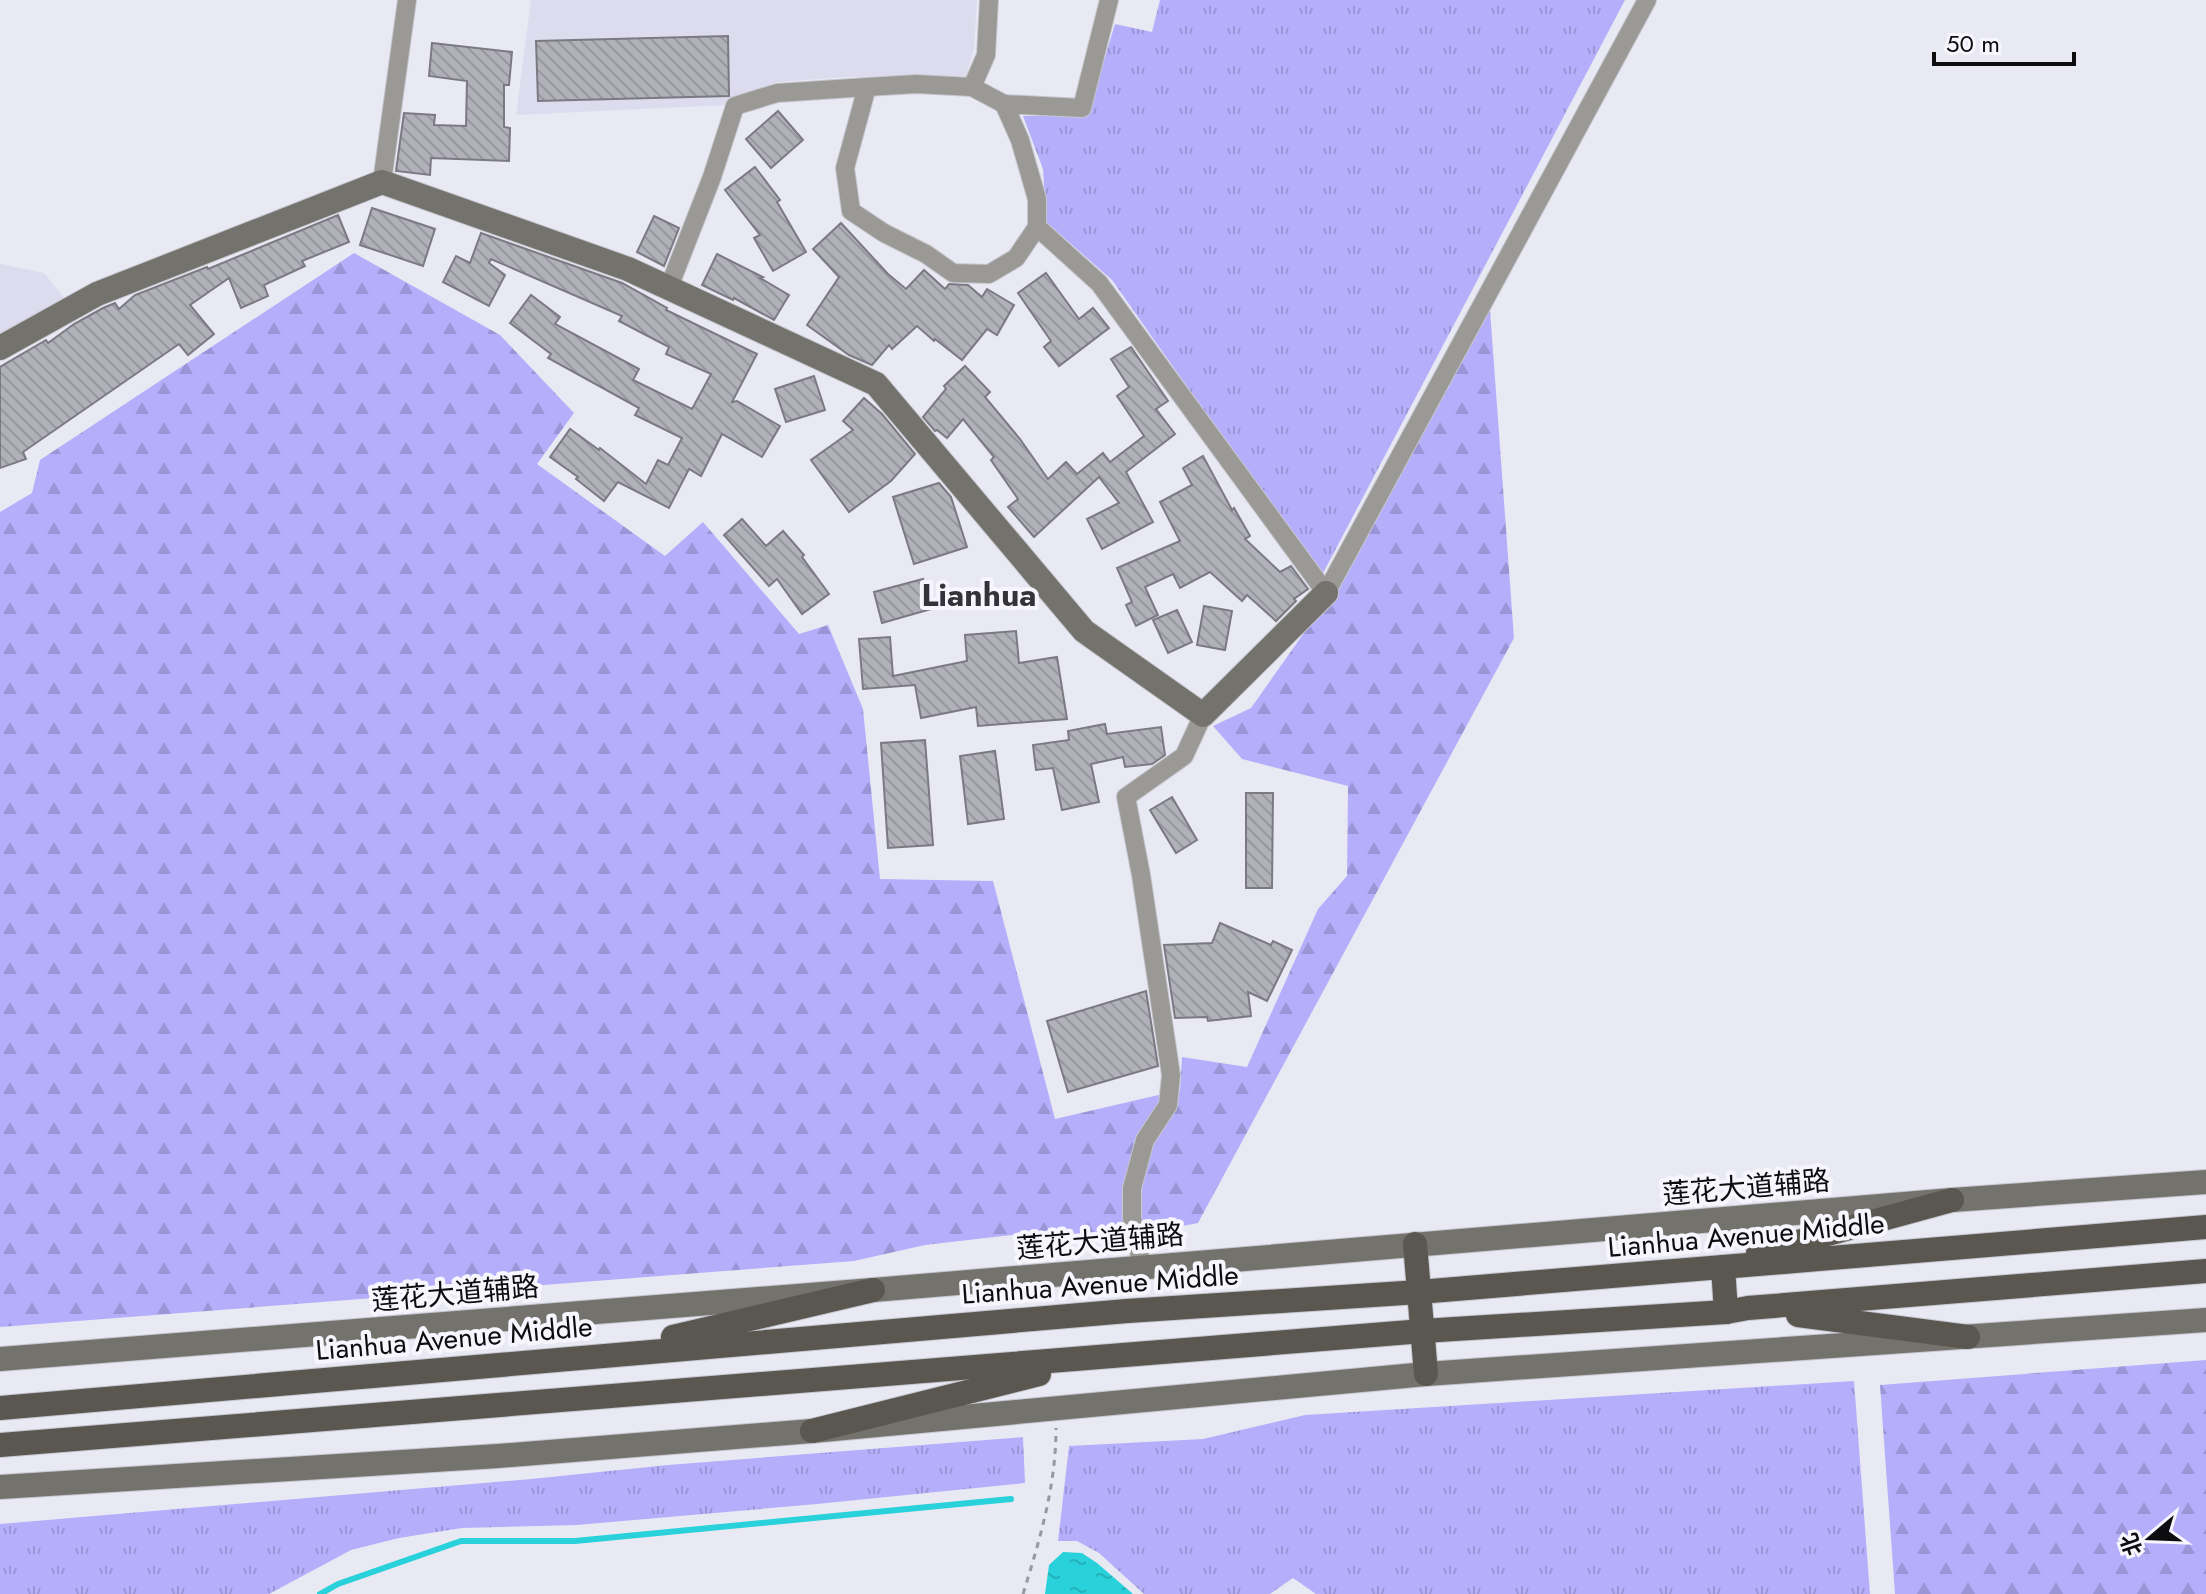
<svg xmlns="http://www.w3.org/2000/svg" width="2206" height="1594" font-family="Jost,'Noto Sans SC',sans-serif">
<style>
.built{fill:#dddcee}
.grass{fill:url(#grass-tufts)}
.forest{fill:url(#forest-firs)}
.water{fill:url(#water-ripples)}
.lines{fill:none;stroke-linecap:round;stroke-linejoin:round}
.stream{stroke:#29d1da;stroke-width:6}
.building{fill:url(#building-back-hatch);stroke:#7b7a83;stroke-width:2}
.street-casing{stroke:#c6c6cf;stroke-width:20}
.secondary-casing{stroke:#c6c6cf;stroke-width:26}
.primary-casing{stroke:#c6c6cf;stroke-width:26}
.path{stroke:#9898a0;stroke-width:3;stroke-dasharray:6 6;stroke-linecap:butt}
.street{stroke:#9a9995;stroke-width:18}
.secondary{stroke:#74726c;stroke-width:24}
.primary{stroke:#595750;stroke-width:24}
.labels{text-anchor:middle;stroke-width:8;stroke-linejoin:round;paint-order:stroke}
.street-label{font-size:28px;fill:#0d0d10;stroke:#f7f6ff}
.quarter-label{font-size:32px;font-weight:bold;fill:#34333b;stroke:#f7f6ff}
</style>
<defs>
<pattern id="grass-tufts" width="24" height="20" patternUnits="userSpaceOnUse" patternTransform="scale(2)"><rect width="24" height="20" fill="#b5affb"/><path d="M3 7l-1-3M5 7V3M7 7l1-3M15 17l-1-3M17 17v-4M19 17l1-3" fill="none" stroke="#9a95d6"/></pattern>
<pattern id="forest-firs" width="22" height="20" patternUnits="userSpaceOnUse" patternTransform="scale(2)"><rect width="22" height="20" fill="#b5affb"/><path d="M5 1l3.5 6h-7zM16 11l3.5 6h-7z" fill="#9a95d6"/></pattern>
<pattern id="water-ripples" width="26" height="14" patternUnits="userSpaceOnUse" patternTransform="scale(2)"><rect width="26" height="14" fill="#29d1da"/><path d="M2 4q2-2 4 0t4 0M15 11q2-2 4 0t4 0" fill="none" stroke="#23b2ba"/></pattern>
<pattern id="building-back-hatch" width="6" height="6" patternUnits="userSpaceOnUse" patternTransform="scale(2)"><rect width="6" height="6" fill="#b1b1ba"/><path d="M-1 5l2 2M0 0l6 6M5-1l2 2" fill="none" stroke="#97979f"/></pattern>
</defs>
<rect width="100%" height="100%" fill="#e9e9f3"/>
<g class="built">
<path d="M531 0H977L974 48 966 76 847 77 778 82 726 105 516 115Z"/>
<path d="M0 264 44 273 66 300 0 335Z"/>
</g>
<g class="grass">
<path d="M1160 0H1625L1321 577 1112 280 1046 222 1043 169 1023 116H1087L1115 24 1152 32Z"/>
<path d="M1854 1381 1870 1594H1316L1293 1578 1270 1594H1144L1099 1553 1077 1541H1058L1069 1446 1203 1439 1305 1415Z"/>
<path d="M1023 1437 1025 1483 817 1504 577 1525 462 1528 399 1538 351 1550 269 1594H0V1524L531 1479 668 1465Z"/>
</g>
<g class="forest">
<path d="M354 253 500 335 574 413 537 464 665 556 703 522 799 634 828 625 863 709 880 879 993 881 1055 1119 1180 1090 1182 1057 1247 1067 1318 909 1347 876 1348 786 1242 759 1213 726 1251 708 1328 599 1490 310 1514 638 1198 1223 1120 1238 1029 1233 925 1245 854 1261 0 1327V512L32 493 40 460Z"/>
<path d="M2206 1360V1594H1895L1880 1385Z"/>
</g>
<path class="water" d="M1063 1552 1082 1553 1097 1563 1133 1594H1045L1049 1565Z"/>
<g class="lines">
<path class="stream" d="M320 1594 338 1584 461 1541H575L1011 1499"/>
</g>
<g class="building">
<path d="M728 36 729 96 538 101 536 41Z"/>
<path d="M432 43 512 52 509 85H504V127L510 128 509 161 431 158 430 175 396 171 404 113 435 115 434 125 466 126 467 81 429 76Z"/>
<path d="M778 111 803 140 771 168 746 139Z"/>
<path d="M755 167 780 200 777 202 806 252 773 271 754 238 760 235 725 190Z"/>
<path d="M372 208 435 229 423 266 360 245Z"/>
<path d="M338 215 349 242 302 261 305 266 264 285 268 296 241 308 229 278 190 305 214 334 188 355 179 344 23 452 26 459 0 468V367L46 340 48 343 74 324 103 308 115 303 119 309 135 295 207 267 208 269Z"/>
<path d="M654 216 679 228 664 266 637 252Z"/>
<path d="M841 223 888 274 906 289 924 270 945 289 949 284 968 285 982 297 987 289 1014 305 997 335 987 329 962 360 935 339 934 341 917 326 892 349 889 345 872 365 849 355 807 325 839 277 813 249Z"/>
<path d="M481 233 622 283 667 308 666 310 757 354 732 402 737 401 780 426 762 457 722 434 701 476 689 469 669 508 618 482 604 501 576 479 578 477 550 457 570 429 599 450 600 448 646 484 658 460 668 465 682 438 635 415 639 408 548 358 551 354 510 323 531 295 560 317 555 324 639 369 633 380 692 409 711 374 666 354 669 347 619 321 622 316 491 259 489 263 505 275 489 306 443 282 456 256 470 263Z"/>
<path d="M717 254 763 277 760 278 789 295 774 320 734 298 733 300 702 285Z"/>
<path d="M1046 273 1079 319 1093 308 1109 328 1059 366 1044 347 1051 341 1018 293Z"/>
<path d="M1131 347 1168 401 1156 409 1175 434 1126 472 1153 522 1102 549 1087 519 1119 503 1099 477 1034 537 1008 507 1018 499 991 460 994 457 963 419 947 438 937 430 935 431 923 417 946 389 944 386 965 366 990 392 985 397 1020 439 1048 479 1066 462 1077 474 1103 453 1110 462 1144 436 1117 396 1129 387 1111 359Z"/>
<path d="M814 376 825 410 786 422 775 389Z"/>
<path d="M864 398 882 414 915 454 891 481 849 512 811 460 853 430 843 421Z"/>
<path d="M1203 456 1232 510 1234 508 1250 536 1245 539 1280 572 1291 566 1308 589 1294 599 1296 601 1276 621 1247 595 1242 601 1210 572 1180 588 1173 574 1145 587 1158 615 1136 626 1126 605 1132 602 1117 568 1180 541 1160 502 1192 485 1183 468Z"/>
<path d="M939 483 951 497 967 547 914 564 893 497Z"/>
<path d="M742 519 766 546 783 531 804 555 802 557 829 594 802 614 777 579 769 586 724 535Z"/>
<path d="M923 579 931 609 882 623 874 592Z"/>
<path d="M1204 606 1232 611 1225 650 1197 645Z"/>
<path d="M1177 610 1192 642 1168 653 1153 620Z"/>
<path d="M1016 631 1019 663 1057 657 1067 719 978 726 976 707 921 718 915 685 863 689 859 639 890 637 893 676 967 661 965 635Z"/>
<path d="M1105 724 1107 734 1161 727 1165 755 1152 764 1125 767 1123 757 1091 764 1099 802 1062 810 1053 768 1036 770 1033 745 1069 740 1068 731Z"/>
<path d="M925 740 933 845 888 848 881 743Z"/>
<path d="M995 751 1004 819 968 824 960 756Z"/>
<path d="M1246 793H1273L1272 888H1246Z"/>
<path d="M1172 797 1197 840 1176 853 1150 810Z"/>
<path d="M1220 923 1271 945 1273 941 1292 950 1267 1001 1248 992 1251 1016 1208 1021 1207 1017 1175 1018 1164 945 1212 943Z"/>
<path d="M1146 991 1158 1066 1068 1092 1047 1021Z"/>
</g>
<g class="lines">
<g class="street-casing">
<g id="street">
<path d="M1109 0 1082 108 1004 104 1020 140 1037 199V227L1099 283 1326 593 1647 0"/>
<path d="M972 87 986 55 989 0"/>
<path d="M1004 104 972 87 916 84 867 87 845 168 851 211 884 233 926 254 953 273 989 274 1016 258 1037 227"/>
<path d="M382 182 407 0"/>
<path d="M673 277 712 177 735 106 777 93 867 87"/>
<path d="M1142 1267 1132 1218V1188L1145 1140 1168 1105 1171 1075 1141 875 1126 797 1184 756 1203 715"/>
</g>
</g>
<g class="secondary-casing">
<g id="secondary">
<path d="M0 348 97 294 382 182 628 269 876 384 1084 631 1203 715 1326 593"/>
<path d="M0 1359 873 1290 1952 1200 2206 1182"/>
<path d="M0 1487 498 1456 812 1431 1426 1374 2206 1320"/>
</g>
</g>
<g class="primary-casing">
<g id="primary">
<path d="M1415 1244 1426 1374"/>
<path d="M1758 1253 1952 1200"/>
<path d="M1723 1267 1726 1312"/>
<path d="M1798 1315 1968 1337"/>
<path d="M673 1337 873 1290"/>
<path d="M0 1408 1127 1311 1419 1292 2206 1227"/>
<path d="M812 1431 1039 1374"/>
<path d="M0 1445 1423 1331 1726 1312 1748 1308 2206 1271"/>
</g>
</g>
<path class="path" d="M1023 1594C1040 1539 1056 1486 1056 1428"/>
<use href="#street" class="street"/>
<use href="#secondary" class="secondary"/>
<use href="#primary" class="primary"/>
</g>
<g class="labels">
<g class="street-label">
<text transform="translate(1746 1187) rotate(-5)" y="10">莲花大道辅路</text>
<text transform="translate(1746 1235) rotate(-5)" y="10">Lianhua Avenue Middle</text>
<text transform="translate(1100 1241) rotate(-5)" y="10">莲花大道辅路</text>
<text transform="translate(1100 1284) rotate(-4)" y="10">Lianhua Avenue Middle</text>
<text transform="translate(455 1293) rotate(-5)" y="10">莲花大道辅路</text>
<text transform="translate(454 1338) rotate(-5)" y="10">Lianhua Avenue Middle</text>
</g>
<g class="quarter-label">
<text x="979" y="606">Lianhua</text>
</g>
</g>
<g transform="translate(2150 1538) rotate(251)" stroke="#f7f6ff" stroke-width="6" paint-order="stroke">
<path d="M0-6L14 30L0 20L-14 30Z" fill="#0d0d10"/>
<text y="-12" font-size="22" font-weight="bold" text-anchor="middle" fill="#0d0d10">北</text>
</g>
<path d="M1934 52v12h140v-12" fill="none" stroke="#0d0d10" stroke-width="4"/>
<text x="1946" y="52" font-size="24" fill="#0d0d10" stroke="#f7f6ff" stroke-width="6" paint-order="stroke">50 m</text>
</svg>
